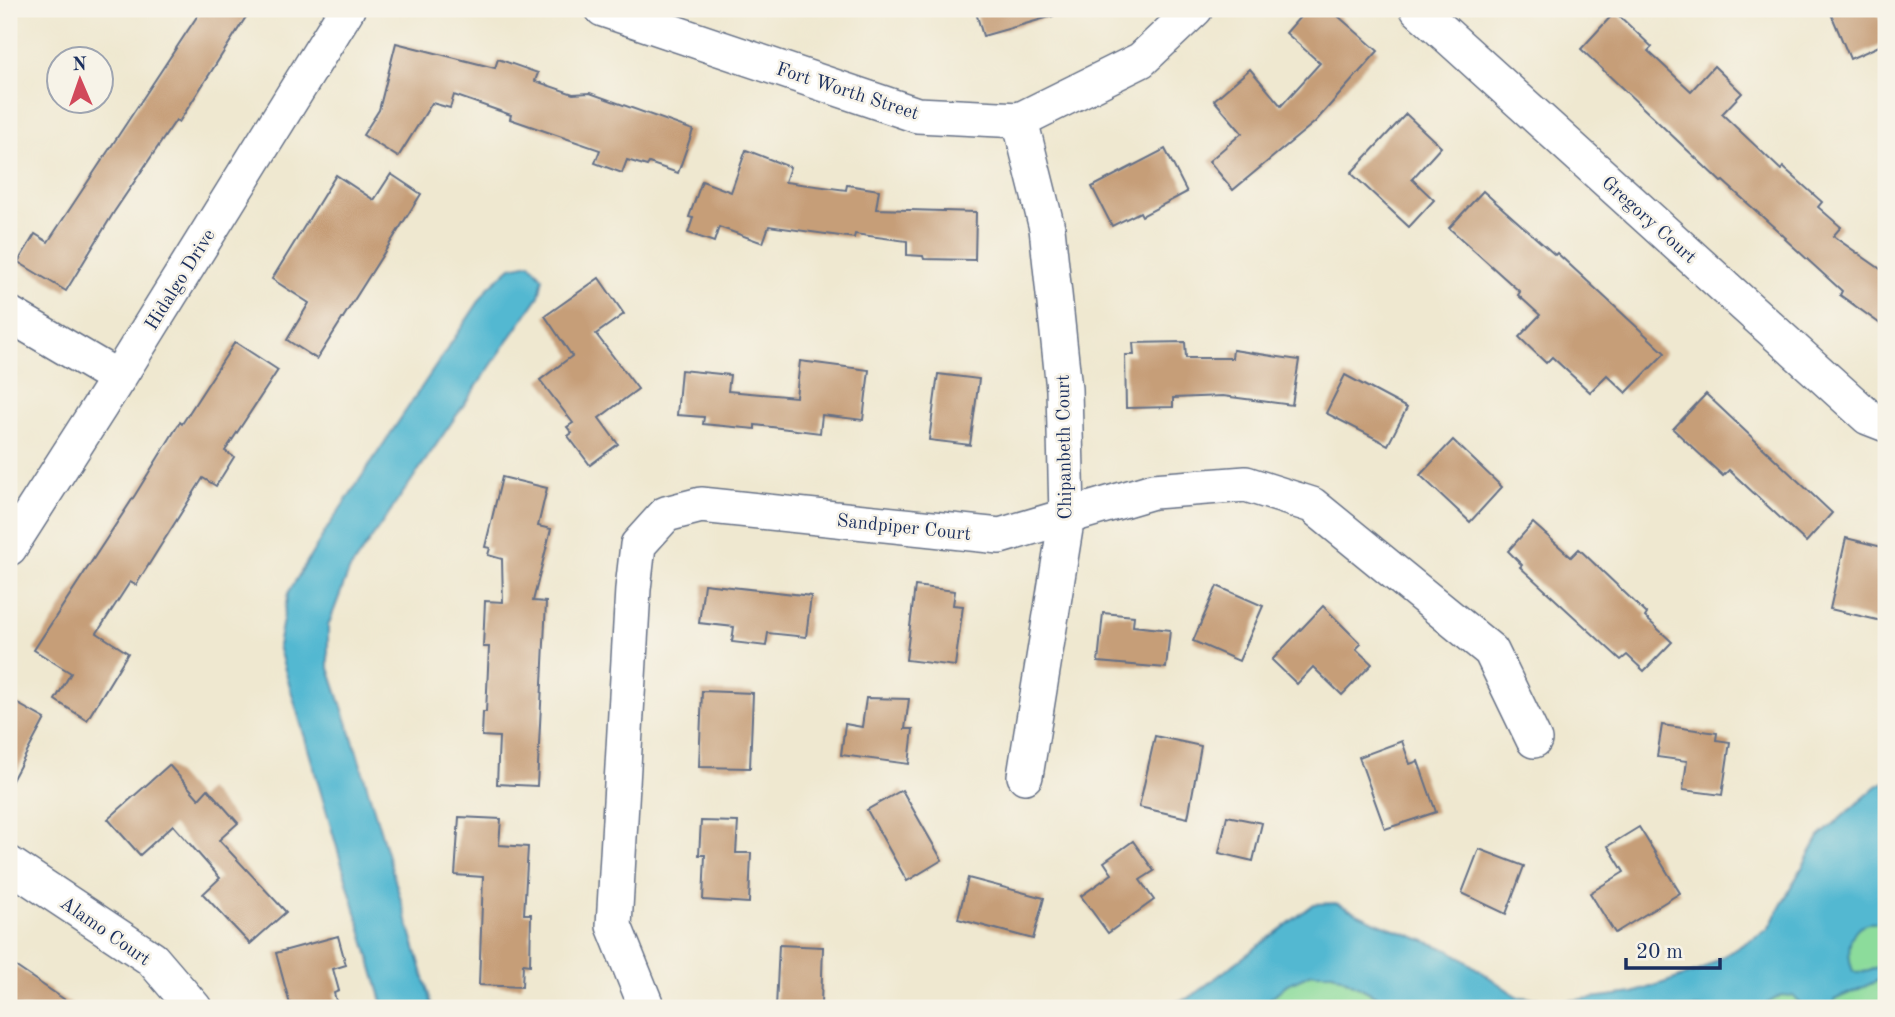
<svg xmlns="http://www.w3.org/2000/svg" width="1895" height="1017" font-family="'Old Standard TT',serif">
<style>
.green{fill:#8cdc9b;stroke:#54867c;stroke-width:2}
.water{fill:#52b8d1;stroke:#367498;stroke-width:2}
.building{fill:#c69e78}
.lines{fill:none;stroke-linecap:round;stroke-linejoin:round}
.minor-casing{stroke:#657086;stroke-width:38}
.minor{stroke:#fff;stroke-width:35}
.labels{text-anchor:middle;stroke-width:5;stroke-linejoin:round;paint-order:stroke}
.street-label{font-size:19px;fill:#1b2f5e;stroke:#f7f3e8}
</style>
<rect width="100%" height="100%" fill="#f7f3e8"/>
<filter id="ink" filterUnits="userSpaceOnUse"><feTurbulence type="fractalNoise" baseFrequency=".0143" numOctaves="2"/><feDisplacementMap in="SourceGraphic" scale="14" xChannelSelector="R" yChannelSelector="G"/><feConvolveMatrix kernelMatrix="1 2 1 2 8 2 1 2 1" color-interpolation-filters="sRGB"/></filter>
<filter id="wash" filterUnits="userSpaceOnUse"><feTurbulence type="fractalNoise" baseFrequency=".00686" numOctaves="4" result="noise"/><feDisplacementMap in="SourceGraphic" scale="28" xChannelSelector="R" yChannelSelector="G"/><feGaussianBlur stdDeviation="1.57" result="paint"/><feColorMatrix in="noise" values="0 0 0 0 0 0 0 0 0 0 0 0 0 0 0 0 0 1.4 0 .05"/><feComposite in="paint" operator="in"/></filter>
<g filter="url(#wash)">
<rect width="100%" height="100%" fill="#efe8d0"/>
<g class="green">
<path d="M1886 858V1008H1760L1781 995Z"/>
<path d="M1312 973H1333L1399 1008H1259L1287 984Z"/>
</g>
<g class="water">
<path d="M530 263 543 278 539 296 349 571 328 626V665L356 749 433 1008H384L278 646 288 593 328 527 488 288 511 267Z"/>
<path d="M1886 781V926C1853 912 1843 946 1853 971L1857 973 1869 971 1886 962V977L1834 1000 1832 1008H1805L1793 996 1781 995 1760 1008H1399L1333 973H1312L1287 984 1259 1008H1156L1189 998 1314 904 1336 903 1376 922 1451 951 1518 997 1566 1001 1633 993 1699 971 1768 929 1819 837 1877 786Z"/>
</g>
<g id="blocks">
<g class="building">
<path d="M202 9H251L179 122 176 120 114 212 66 291 18 262 35 234 48 242Z"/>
<path d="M975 9H1052L1053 16 983 36Z"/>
<path d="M1307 9H1330L1378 51 1315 122 1233 190 1209 161 1242 133 1214 100 1250 69 1281 106 1320 63 1286 33Z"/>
<path d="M1829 9H1876L1886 32V43L1850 59Z"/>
<path d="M1615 12 1652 47 1648 51 1691 91 1714 66 1742 93 1722 114 1781 170 1783 167 1822 202 1818 207 1841 227 1833 236 1886 273V328L1840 295 1842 291 1785 239 1786 238 1723 181 1721 182 1581 49Z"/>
<path d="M396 43 495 68 498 59 538 73 535 81 573 94 590 93 693 130 678 173 649 163 647 166 627 160 622 173 595 163 600 150 510 119 511 115 454 95 450 108 432 103 398 157 363 135 379 110Z"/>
<path d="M1406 114 1441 147 1412 179 1434 200 1409 227 1351 173Z"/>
<path d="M1165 149 1187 192 1142 216 1140 212 1112 226 1092 187Z"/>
<path d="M746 150 790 167 785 182 846 190 847 185 879 190 876 209 976 212 975 260 924 259 923 256 907 255V241L855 234 854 238 769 226 763 243 719 227 714 242 688 233 693 218 689 217 702 181 731 192Z"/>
<path d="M391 174 421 194 317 359 287 340 309 303 272 279 336 175 374 200Z"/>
<path d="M1483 191 1555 255 1557 253 1665 353 1626 393 1607 375 1590 392 1552 357 1546 363 1519 337 1540 315 1518 295 1520 292 1449 228Z"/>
<path d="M599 278 624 314 596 334 638 389 599 418 618 444 590 465 568 436 572 433 567 427 573 423 540 380 572 356 545 316Z"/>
<path d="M235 342 278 370 225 451 234 457 216 486 203 478 136 585 130 582 97 633 128 653 87 720 55 700 71 673 34 650 135 495 180 422 182 424Z"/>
<path d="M1185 342 1186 358H1232L1233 350 1299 360 1292 405 1223 396 1173 398V407L1126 408 1125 355H1134L1133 343Z"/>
<path d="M800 361 869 370 863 420 822 415 820 433 755 425V429L703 424 704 417 677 415 681 370 730 375 728 391 796 397Z"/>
<path d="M938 374 979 379 970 445 929 440Z"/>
<path d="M1345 375 1407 408 1388 445 1326 413Z"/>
<path d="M1706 394 1832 513 1806 542 1729 470 1723 476 1673 429Z"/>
<path d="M1453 440 1502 487 1470 522 1420 475Z"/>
<path d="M502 477 547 488 538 526 551 529 533 601 546 602 537 786 497 784 499 737 482 736 483 712H486L489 647H483L485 601 503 602 502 559 488 555 490 548 485 547Z"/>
<path d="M1533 523 1571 557 1579 549 1647 614 1645 617 1672 642 1644 671 1627 655 1621 660 1520 567 1522 565 1508 551Z"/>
<path d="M1846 538 1886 548V622L1830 609Z"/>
<path d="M704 584 811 596 806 637 768 633 766 646 732 642 734 627 699 623Z"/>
<path d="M915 586 955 591 953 605 963 606 955 666 906 660Z"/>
<path d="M1217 586 1263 606 1239 661 1193 641Z"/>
<path d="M1323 606 1361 644 1356 649 1372 664 1342 695 1313 667 1297 684 1272 660Z"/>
<path d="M1103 613 1134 616 1133 626 1170 630 1166 668 1098 662Z"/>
<path d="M702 691 753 693 750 768 699 767Z"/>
<path d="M866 698 909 699 905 729H913L909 764 841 755 845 724 862 727Z"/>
<path d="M9 699 45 719 9 786Z"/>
<path d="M1662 725 1717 733 1716 740 1730 742 1722 795 1683 790 1687 761 1657 757Z"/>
<path d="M1155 736 1201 746 1188 818 1139 807Z"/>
<path d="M1402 741 1410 764 1418 761 1436 812 1385 829 1359 757Z"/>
<path d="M169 765 199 799 208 789 238 823 219 840 286 912 250 944 203 894 220 878 173 825 140 855 108 819Z"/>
<path d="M902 790 942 860 907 881 867 810Z"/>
<path d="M1227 816 1262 823 1253 861 1219 853Z"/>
<path d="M459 817 501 819 499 845 528 847 524 914H531L530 965 523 964 522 987 479 985 483 877 455 875Z"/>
<path d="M701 821 738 822 736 853H751L749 903 703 900 705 855H699Z"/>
<path d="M1639 827 1680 893 1615 933 1590 893 1624 872 1608 846Z"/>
<path d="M1133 841 1154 871 1140 880 1154 900 1108 933 1081 896 1112 874 1104 862Z"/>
<path d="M1479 849 1524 866 1506 914 1462 893Z"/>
<path d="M968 878 1044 898 1033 939 958 919Z"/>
<path d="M338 936 346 965 333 969 339 991 334 993 338 1008H291L276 953Z"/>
<path d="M779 945 823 947 821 1004H816V1008H776Z"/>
<path d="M9 962 77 1008H9Z"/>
</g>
</g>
</g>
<g filter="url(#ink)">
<use href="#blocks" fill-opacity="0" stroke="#657086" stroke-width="2"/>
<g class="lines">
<g class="minor-casing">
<g id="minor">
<path d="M603 9 917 115 1020 120 1141 60 1195 9"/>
<path d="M1418 9 1868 417 1886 424"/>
<path d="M1020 120 1047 228 1064 389 1067 516 1025 776"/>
<path d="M9 314 118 378"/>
<path d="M9 548 118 378 347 9"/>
<path d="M9 864 152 959 194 1008"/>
<path d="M645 1003 614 926 633 589 638 545 666 514 701 505 1000 536 1153 491 1246 484 1312 505 1491 651 1534 740"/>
</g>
</g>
<use href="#minor" class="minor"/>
</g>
</g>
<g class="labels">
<g class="street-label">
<text transform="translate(848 90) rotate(18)" y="7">Fort Worth Street</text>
<text transform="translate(1650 219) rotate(42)" y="7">Gregory Court</text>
<text transform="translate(179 279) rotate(-58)" y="7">Hidalgo Drive</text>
<text transform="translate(1063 447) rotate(-91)" y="7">Chipanbeth Court</text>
<text transform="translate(904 526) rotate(6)" y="7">Sandpiper Court</text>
<text transform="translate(106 930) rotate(35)" y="7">Alamo Court</text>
</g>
</g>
<rect width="1895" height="1017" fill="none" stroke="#f7f3e8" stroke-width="35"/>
<g transform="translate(80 80) rotate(358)"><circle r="33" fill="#f7f3e8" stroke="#9fa5b1" stroke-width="2"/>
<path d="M0-5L12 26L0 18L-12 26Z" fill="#d1495b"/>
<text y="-10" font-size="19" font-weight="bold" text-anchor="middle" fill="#1b2f5e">N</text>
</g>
<path d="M1626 958v10h94v-10" fill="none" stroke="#1b2f5e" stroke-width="3.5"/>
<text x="1636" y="958" font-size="21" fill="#1b2f5e" stroke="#f7f3e8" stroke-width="5" paint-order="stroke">20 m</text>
</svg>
